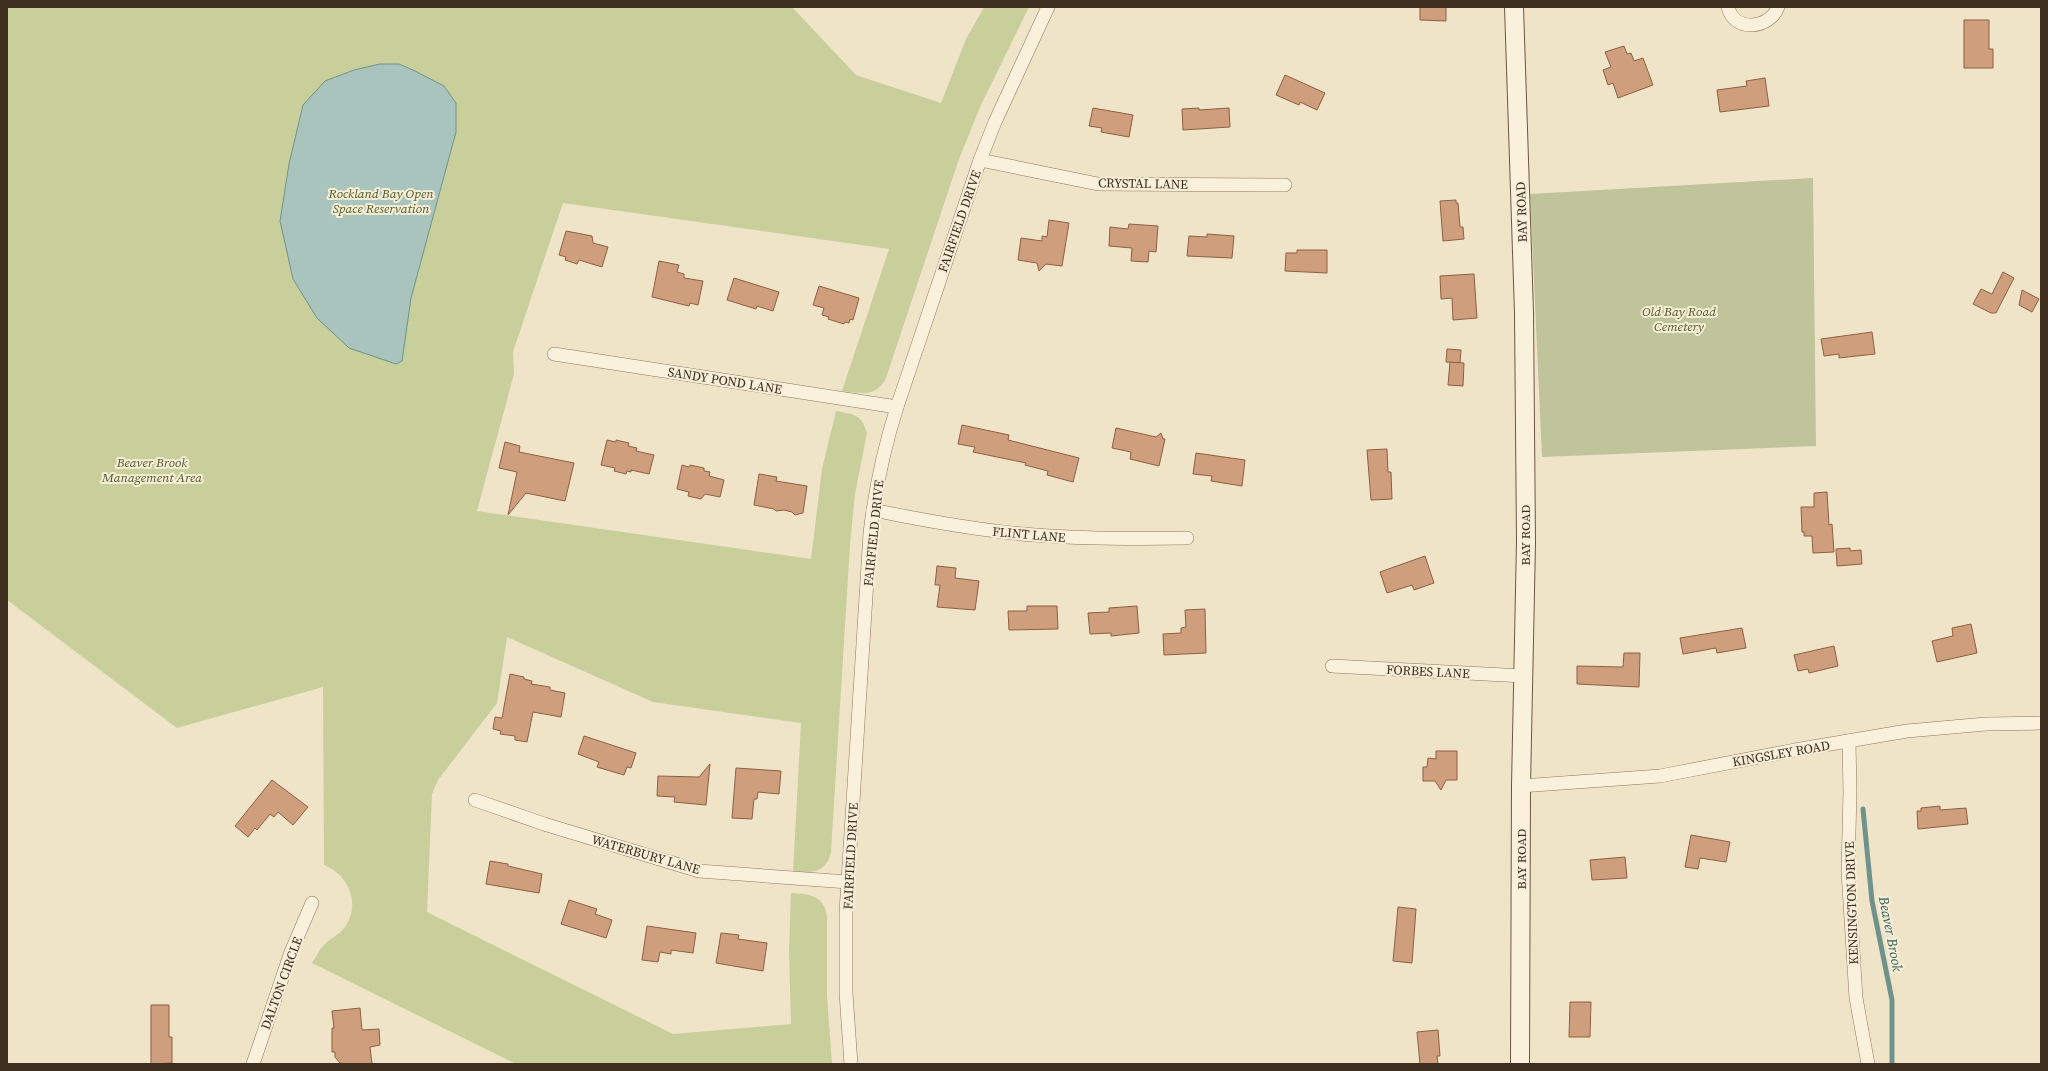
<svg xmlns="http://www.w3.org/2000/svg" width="2048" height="1071" font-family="'Source Serif 4',serif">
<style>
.green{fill:#c9cf9b}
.cemetery{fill:#bfc49a}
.water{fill:#a9c4bc;stroke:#6f938a}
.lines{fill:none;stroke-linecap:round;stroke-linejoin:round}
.stream{stroke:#6f938a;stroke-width:5}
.building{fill:#cf9f7d;stroke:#8d5f41}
.minor-casing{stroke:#8d765c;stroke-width:14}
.secondary-casing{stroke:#6f573f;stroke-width:20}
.minor{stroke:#faf1dc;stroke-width:13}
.secondary{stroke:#faf1dc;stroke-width:18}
.labels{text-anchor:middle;stroke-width:4;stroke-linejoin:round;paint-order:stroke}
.street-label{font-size:13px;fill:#3d2e20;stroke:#f7eed8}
.park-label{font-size:13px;font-style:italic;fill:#4d5a26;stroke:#f7eed8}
.water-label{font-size:14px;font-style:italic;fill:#2f5d5a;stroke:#f7eed8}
</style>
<rect width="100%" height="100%" fill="#f0e4c8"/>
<path class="green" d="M7 7H792L856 75 941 103 966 39 984 7H1029L981 105 959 159 886 378C877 398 859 393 842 391L889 249 563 203 513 352 514 374 477 511 811 559 822 469 836 411 851 414 858 417 863 423 867 433 855 494 850 545 831 852C827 873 810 873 793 872L801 723 653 702 507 637 497 703 438 780 432 794 427 912 673 1034 791 1024 789 952 791 893C809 894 824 895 827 916V996L832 1064H516L312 963C316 957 319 950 324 945 331 938 339 935 345 927 361 904 349 875 324 865L323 687 177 728 7 600Z"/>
<path class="cemetery" d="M1813 178 1816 446 1542 457 1530 194Z"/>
<path class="water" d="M380 64H399L415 71 444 86 456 103V132L411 298 402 361 396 364 349 348 317 318 293 279 280 221 289 164 303 105 325 81 354 70Z"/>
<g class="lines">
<path class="stream" d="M1863 809 1872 901 1892 1000V1064"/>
</g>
<g class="building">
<path d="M1420 7H1446V21L1420 20Z"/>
<path d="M1964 20H1989V49H1993V68H1964Z"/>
<path d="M1624 46 1627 54 1631 53 1634 61 1643 58 1653 85 1618 98 1613 83 1608 85 1603 70 1611 67 1605 52Z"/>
<path d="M1285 75 1325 93 1317 110 1300 102 1299 105 1276 95Z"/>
<path d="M1765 78 1769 106 1720 112 1717 90 1747 86 1746 81Z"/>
<path d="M1093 108 1133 115 1129 137 1101 132 1102 128 1089 126Z"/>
<path d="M1199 108V110L1229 108 1230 127 1183 130 1182 109Z"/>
<path d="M1456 200V203H1458L1460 227H1463L1464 239 1443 241 1440 201Z"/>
<path d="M1049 220 1069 223 1062 266 1046 264 1039 271 1037 263 1018 260 1021 238 1042 241V236L1047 237Z"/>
<path d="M1129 224 1158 226 1156 252 1149 251 1148 262 1131 261 1132 248 1109 246 1110 227 1128 229Z"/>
<path d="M566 231 592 236 593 243 608 247 602 267 579 260 577 264 565 260 566 257 559 255Z"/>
<path d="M1207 234 1234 236 1232 258 1187 256 1189 236 1207 237Z"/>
<path d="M1297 250H1327V273L1285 271 1286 253H1297Z"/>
<path d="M659 261 679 265 677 272 684 274V278L703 281 698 305 690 303 689 306 652 297Z"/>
<path d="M2003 272 2014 278 1996 313H1991L1973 304 1981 289 1992 294Z"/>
<path d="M1474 274 1477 318 1453 320 1452 298 1441 299 1440 276Z"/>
<path d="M734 278 779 292 773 311 757 306 756 309 727 300Z"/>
<path d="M819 286 859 298 853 320 850 319 849 323 845 322 844 324 828 319 829 317 822 315 824 308 813 305Z"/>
<path d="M2022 290 2039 299 2032 312 2019 305Z"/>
<path d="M1872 332 1875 354 1839 358V354L1824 356 1821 339Z"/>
<path d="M1447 349 1461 350 1460 363 1446 362Z"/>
<path d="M1450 362 1464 363 1463 386 1448 385Z"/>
<path d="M962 425 1009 435 1008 440 1079 458 1073 482 1047 475 1048 471 1025 465 1026 463 973 452 975 447 958 444Z"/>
<path d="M1116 428 1156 437 1161 433 1163 439H1165L1159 466 1130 459 1131 452 1112 448Z"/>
<path d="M607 440 616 442V440L629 443 628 446 637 448 636 451 654 455 649 474 631 470V472L627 471 626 474 614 471 615 468 601 465Z"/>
<path d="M505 442 520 446 519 452 574 463 565 501 526 493 508 515 517 472 499 468Z"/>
<path d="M1387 449 1388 472H1391L1392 499 1371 500 1367 450Z"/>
<path d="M1196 453 1245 460 1242 486 1211 481 1212 476 1193 474Z"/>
<path d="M682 465 689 467 690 465 704 468V471L710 472 709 476 724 480 720 497 705 494 701 499 688 496 689 492 677 489Z"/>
<path d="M759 474 777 477 776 481 807 486 803 513 795 515 792 512 784 510 776 511 774 509 754 505Z"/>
<path d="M1827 492 1829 525 1832 524 1834 552 1813 553 1812 536H1804V532H1802L1801 507H1814V493Z"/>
<path d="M1850 548V551L1861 550 1862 564 1837 566 1836 549Z"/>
<path d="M1425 556 1434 583 1414 590 1412 585 1387 593 1380 572Z"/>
<path d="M937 566 956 568 955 578 979 581 975 610 937 607 940 585H935Z"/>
<path d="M1027 606H1057L1058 629 1009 630 1008 611H1027Z"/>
<path d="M1137 606 1139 633 1111 636V633L1090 634 1088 613 1109 612V608Z"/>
<path d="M1205 609 1206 653 1164 655 1163 634 1181 633V628L1186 627 1185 610Z"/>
<path d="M1971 624 1977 653 1937 662 1932 641 1953 636 1952 628Z"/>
<path d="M1742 628 1746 648 1717 653 1716 648 1683 654 1680 638Z"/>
<path d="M1834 646 1838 666 1809 673 1808 669 1798 671 1794 655Z"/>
<path d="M1624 653H1640L1639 687 1577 684V666L1623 667Z"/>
<path d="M510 674 524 677V679L532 681 531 684 550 687V690L565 693 561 717 533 712 527 742 515 740V736L500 734 501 731 493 729 495 717 502 718Z"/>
<path d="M584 736 636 753 631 768 627 767 624 775 597 767 599 762 578 754Z"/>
<path d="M1436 751H1457V780H1446L1441 790 1435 781H1423V767H1427L1428 758 1436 759Z"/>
<path d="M710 764 706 805 674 802 675 797 657 796 658 776 699 777Z"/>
<path d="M736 768 781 771 779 794 758 792 757 799H754L752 819 732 818Z"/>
<path d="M272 780 308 807 293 825 278 812 274 817 270 814 257 830 255 828 248 837 235 826Z"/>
<path d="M1940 806V810L1966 808 1968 824 1918 829 1917 811H1921V808Z"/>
<path d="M1691 835 1730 842 1726 862 1700 858 1698 869 1685 867Z"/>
<path d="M1625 857 1627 878 1592 880 1590 860Z"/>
<path d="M490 861 508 864V866L542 874 539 893 486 884Z"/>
<path d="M569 900 597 909 595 914 612 920 606 938 561 924Z"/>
<path d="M1398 907 1416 909 1412 963 1393 961Z"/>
<path d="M647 926 696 933 693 953 671 950V954L660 952 658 962 642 960Z"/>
<path d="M721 933 739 935 738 939 767 943 763 971 716 963Z"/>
<path d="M1570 1002H1591L1590 1037H1569Z"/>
<path d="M151 1005H169V1037H172V1063L151 1064Z"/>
<path d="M360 1008 362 1030 379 1029 380 1045 370 1047 372 1064H341L335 1057V1052H332V1028H334L332 1011Z"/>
<path d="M1438 1030 1440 1056H1437L1438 1064H1420L1417 1032Z"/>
</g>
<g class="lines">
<g class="minor-casing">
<g id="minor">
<path d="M1728 7C1734 33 1770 29 1778 7"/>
<path d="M980 160 1098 184 1285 185"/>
<path d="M554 354 897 407"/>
<path d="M873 510C926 521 980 531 1035 535 1086 539 1136 539 1187 538"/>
<path d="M1332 666 1524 676"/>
<path d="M1849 741 1850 792 1848 871 1856 998 1868 1064"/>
<path d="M1521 786 1660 776 1795 750 1907 731 1986 724 2041 723"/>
<path d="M475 800 544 824 699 871 848 882"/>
<path d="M253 1064 291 952 312 903"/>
<path d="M851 1064 846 993V912L870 533C875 490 884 448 897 407L980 160 995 122 1048 7"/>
</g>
</g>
<g class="secondary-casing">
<path id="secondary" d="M1514 7 1524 313 1526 542 1521 786 1520 1064"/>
</g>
<use href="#minor" class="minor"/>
<use href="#secondary" class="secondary"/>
</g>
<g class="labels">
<g class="street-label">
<text transform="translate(1143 183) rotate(1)" y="5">CRYSTAL LANE</text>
<text transform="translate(1521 212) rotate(-92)" y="5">BAY ROAD</text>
<text transform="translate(959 221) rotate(-71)" y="5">FAIRFIELD DRIVE</text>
<text transform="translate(725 380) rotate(9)" y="5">SANDY POND LANE</text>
<text transform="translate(873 533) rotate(-84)" y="5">FAIRFIELD DRIVE</text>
<text transform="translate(1029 534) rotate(5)" y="5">FLINT LANE</text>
<text transform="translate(1525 535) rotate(-90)" y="5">BAY ROAD</text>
<text transform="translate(1428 671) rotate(3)" y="5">FORBES LANE</text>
<text transform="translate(1781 753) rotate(-10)" y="5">KINGSLEY ROAD</text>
<text transform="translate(646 854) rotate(16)" y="5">WATERBURY LANE</text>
<text transform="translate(850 856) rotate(-87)" y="5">FAIRFIELD DRIVE</text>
<text transform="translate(1521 859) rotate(-90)" y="5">BAY ROAD</text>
<text transform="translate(1851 903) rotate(-92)" y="5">KENSINGTON DRIVE</text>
<text transform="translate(281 983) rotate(-70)" y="5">DALTON CIRCLE</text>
</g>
<g class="park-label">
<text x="381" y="198">Rockland Bay Open<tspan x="381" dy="15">Space Reservation</tspan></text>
<text x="1679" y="316">Old Bay Road<tspan x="1679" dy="15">Cemetery</tspan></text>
<text x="152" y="467">Beaver Brook<tspan x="152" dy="15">Management Area</tspan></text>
</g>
<g class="water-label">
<text transform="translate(1891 934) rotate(79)" y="5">Beaver Brook</text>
</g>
</g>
<rect width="2048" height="1071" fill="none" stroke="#3d2e20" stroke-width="16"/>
</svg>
